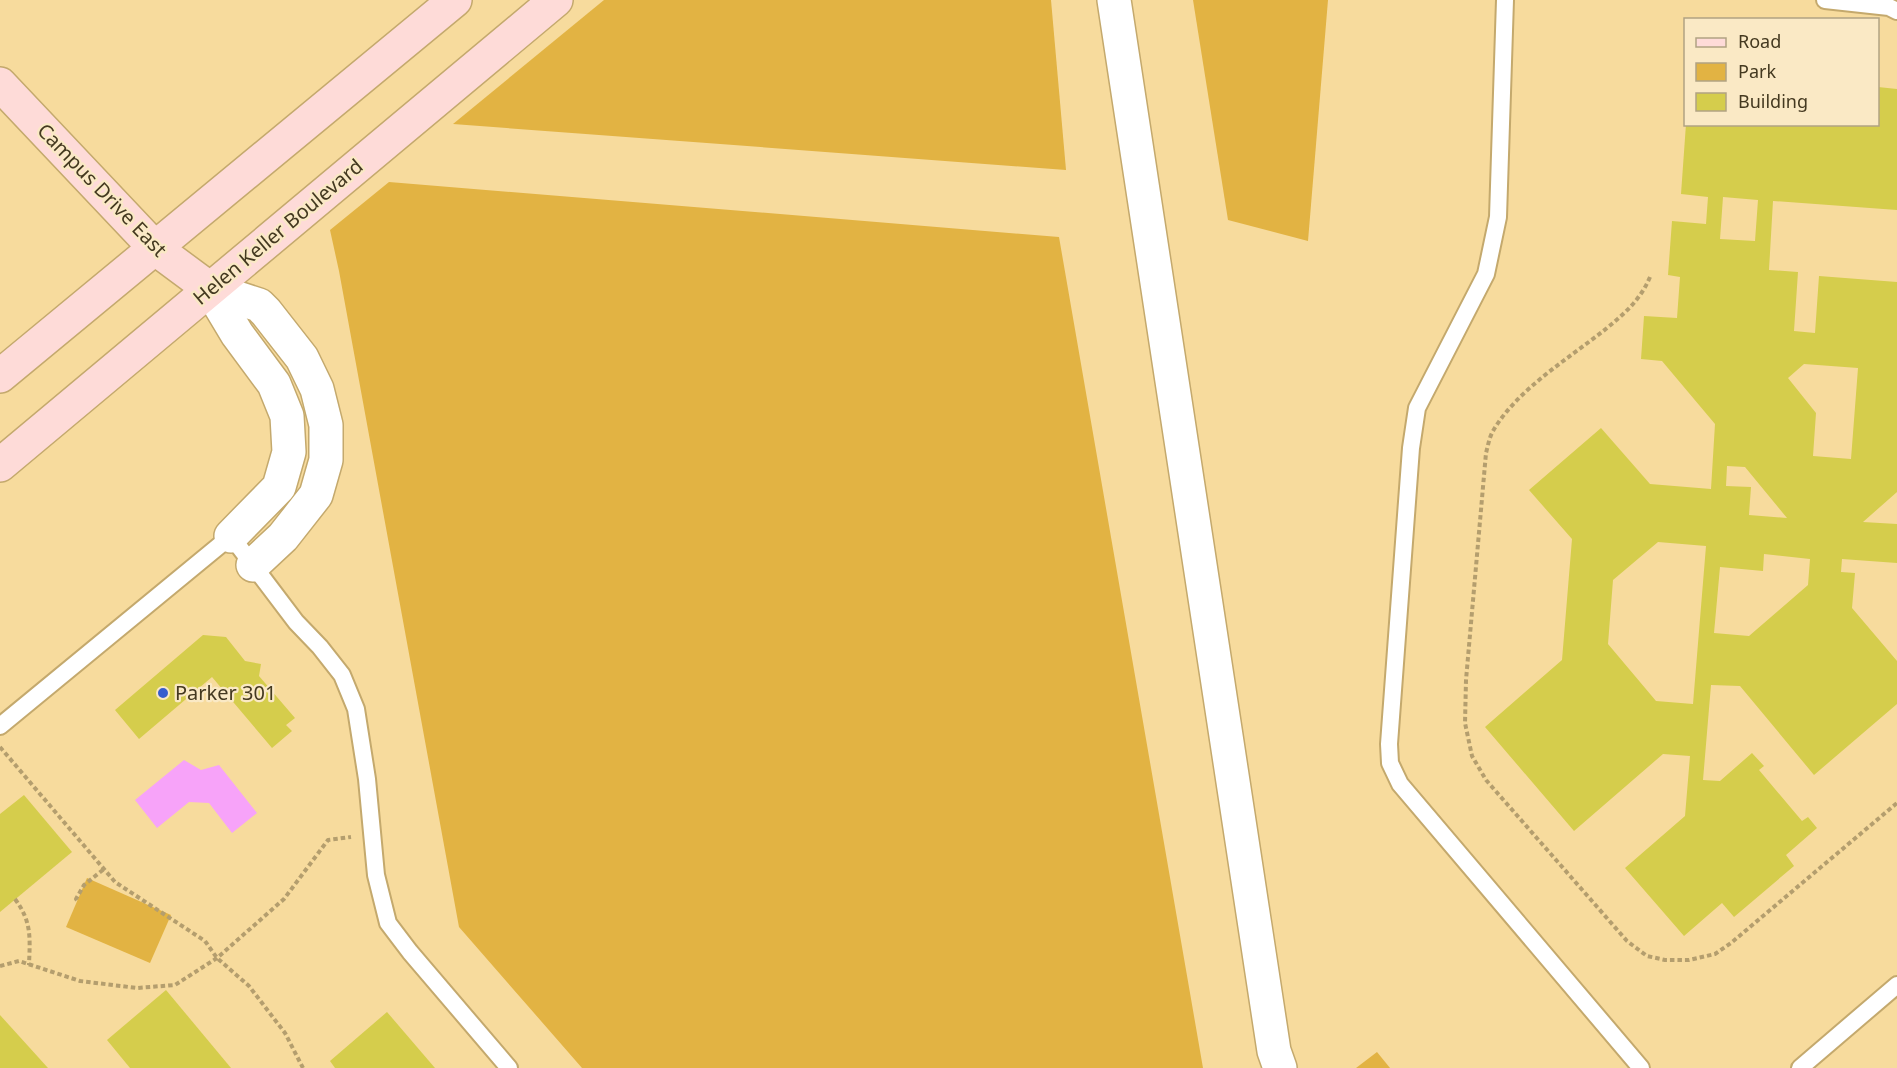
<svg xmlns="http://www.w3.org/2000/svg" width="1897" height="1068" font-family="'Noto Sans',sans-serif">
<style>
.green{fill:#e2b343}
.water{fill:#f7a3f9}
.building{fill:#d5cd4c;fill-rule:evenodd}
.lines{fill:none;stroke-linecap:round;stroke-linejoin:round}
.lane-casing{stroke:#c4a96d;stroke-width:20}
.street-casing{stroke:#c4a96d;stroke-width:36}
.secondary-casing{stroke:#c4a96d;stroke-width:36}
.path{stroke:#b49e6e;stroke-width:4;stroke-dasharray:4.5 3;stroke-linecap:butt}
.lane{stroke:#fff;stroke-width:16}
.street{stroke:#fff;stroke-width:33}
.secondary{stroke:#fedbd8;stroke-width:33}
.poi-dot{fill:#365dce;stroke:#fae9c5;stroke-width:2}
.labels{text-anchor:middle;stroke-width:4.5;stroke-linejoin:round;paint-order:stroke}
.street-label{font-size:20px;fill:#443920;stroke:#fae9c5}
.poi-label{font-size:20px;fill:#443920;stroke:#fae9c5;text-anchor:start}
</style>
<rect width="100%" height="100%" fill="#f7db9d"/>
<g class="green">
<path d="M604 0H1051L1066 170 453 124Z"/>
<path d="M1193 0H1328L1308 241 1228 220Z"/>
<path d="M389 182 1059 237 1203 1068H582L459 927 339 271 330 230Z"/>
<path d="M87 878 171 915 150 963 66 927Z"/>
<path d="M1377 1052 1390 1068H1356Z"/>
</g>
<path class="water" d="M184 760 201 770 219 765 257 813 232 833 209 803 189 802 157 828 135 800Z"/>
<g class="building">
<path d="M1878 87 1897 89V210L1773 201 1769 270 1798 272 1794 331 1815 333 1819 276 1897 282V492L1863 522 1897 524V563L1842 559 1841 572 1855 573 1852 608 1897 661V704L1814 775 1740 686 1711 685 1703 780 1720 781 1752 753 1764 766 1759 770 1802 821 1808 817 1817 828 1786 855 1794 866 1734 917 1722 903 1684 936 1625 868 1685 816 1690 756 1663 754 1574 831 1485 727 1562 660 1572 539 1529 490 1601 428 1650 484 1711 489 1715 424 1662 361 1641 359 1644 316 1677 318 1680 277 1668 275 1672 221 1706 224 1708 197 1681 194 1686 124H1878ZM1723 197 1758 200 1755 241 1720 239ZM1804 364 1858 368 1851 459 1813 456 1816 413 1788 378ZM1727 466 1745 467 1787 518 1749 515 1751 487 1726 486ZM1658 542 1706 546 1693 704 1656 701 1608 644 1613 580ZM1764 554 1810 559 1808 585 1749 636 1714 633 1720 567 1763 571Z"/>
<path d="M203 635 226 637 245 661 261 664 259 676 295 718 286 725 292 731 272 748 212 677 139 739 115 710Z"/>
<path d="M24 795 72 852 0 912V814Z"/>
<path d="M166 990 231 1068H130L107 1040Z"/>
<path d="M387 1012 435 1068H335L330 1061Z"/>
<path d="M0 1015 48 1068H0Z"/>
</g>
<g class="lines">
<g class="lane-casing">
<g id="lane">
<path d="M1505 0 1498 217 1486 274 1417 408 1411 448 1389 744 1390 763 1400 784 1641 1068"/>
<path d="M1825 0 1889 7 1897 11"/>
<path d="M0 726 231 536 296 622 320 647 342 675 356 709 367 779 376 875 388 923 410 952 509 1068"/>
<path d="M1800 1068 1897 985"/>
</g>
</g>
<g class="street-casing">
<g id="street">
<path d="M1114 0 1274 1051 1280 1068"/>
<path d="M210 289 259 305 266 312 302 358 317 389 326 425V460L316 495 283 537 253 565"/>
<path d="M210 289 237 334 274 384 287 416 289 452 279 487 231 536"/>
</g>
</g>
<g class="secondary-casing">
<g id="secondary">
<path d="M0 84 156 249 210 289"/>
<path d="M0 376 455 0"/>
<path d="M0 465 556 0"/>
</g>
</g>
<g class="path">
<path d="M1650 277C1640 301 1622 316 1602 332 1566 360 1516 391 1493 431 1489 438 1488 446 1486 453L1466 680 1465 723 1472 756 1486 780 1627 941 1647 956 1665 960H1689L1715 954 1731 943 1897 803"/>
<path d="M0 747 115 882 205 941 217 958 249 986 285 1033 303 1068"/>
<path d="M15 899C32 922 30 938 29 965"/>
<path d="M77 900 76 899 84 885 104 869"/>
<path d="M0 966 19 961 80 981 137 988 175 985 217 958 284 899 328 840 351 837"/>
</g>
<use href="#lane" class="lane"/>
<use href="#street" class="street"/>
<use href="#secondary" class="secondary"/>
</g>
<circle class="poi-dot" cx="163" cy="693" r="6"/>
<g class="labels">
<g class="street-label">
<text transform="translate(102 190) rotate(46)" y="7">Campus Drive East</text>
<text transform="translate(278 232) rotate(-40)" y="7">Helen Keller Boulevard</text>
</g>
<g class="poi-label">
<text x="175" y="700">Parker 301</text>
</g>
</g>
<rect x="1684" y="18" width="195" height="108" fill="#fae9c5" stroke="#b1a383" stroke-width="1.5"/>
<rect x="1696" y="38" width="30" height="9" fill="#fedbd8" stroke="#b1a383" stroke-width="1.5"/>
<text x="1738" y="48" font-size="18" fill="#443920">Road</text>
<rect x="1696" y="63" width="30" height="18" fill="#e2b343" stroke="#b1a383" stroke-width="1.5"/>
<text x="1738" y="78" font-size="18" fill="#443920">Park</text>
<rect x="1696" y="93" width="30" height="18" fill="#d5cd4c" stroke="#b1a383" stroke-width="1.5"/>
<text x="1738" y="108" font-size="18" fill="#443920">Building</text>
</svg>
